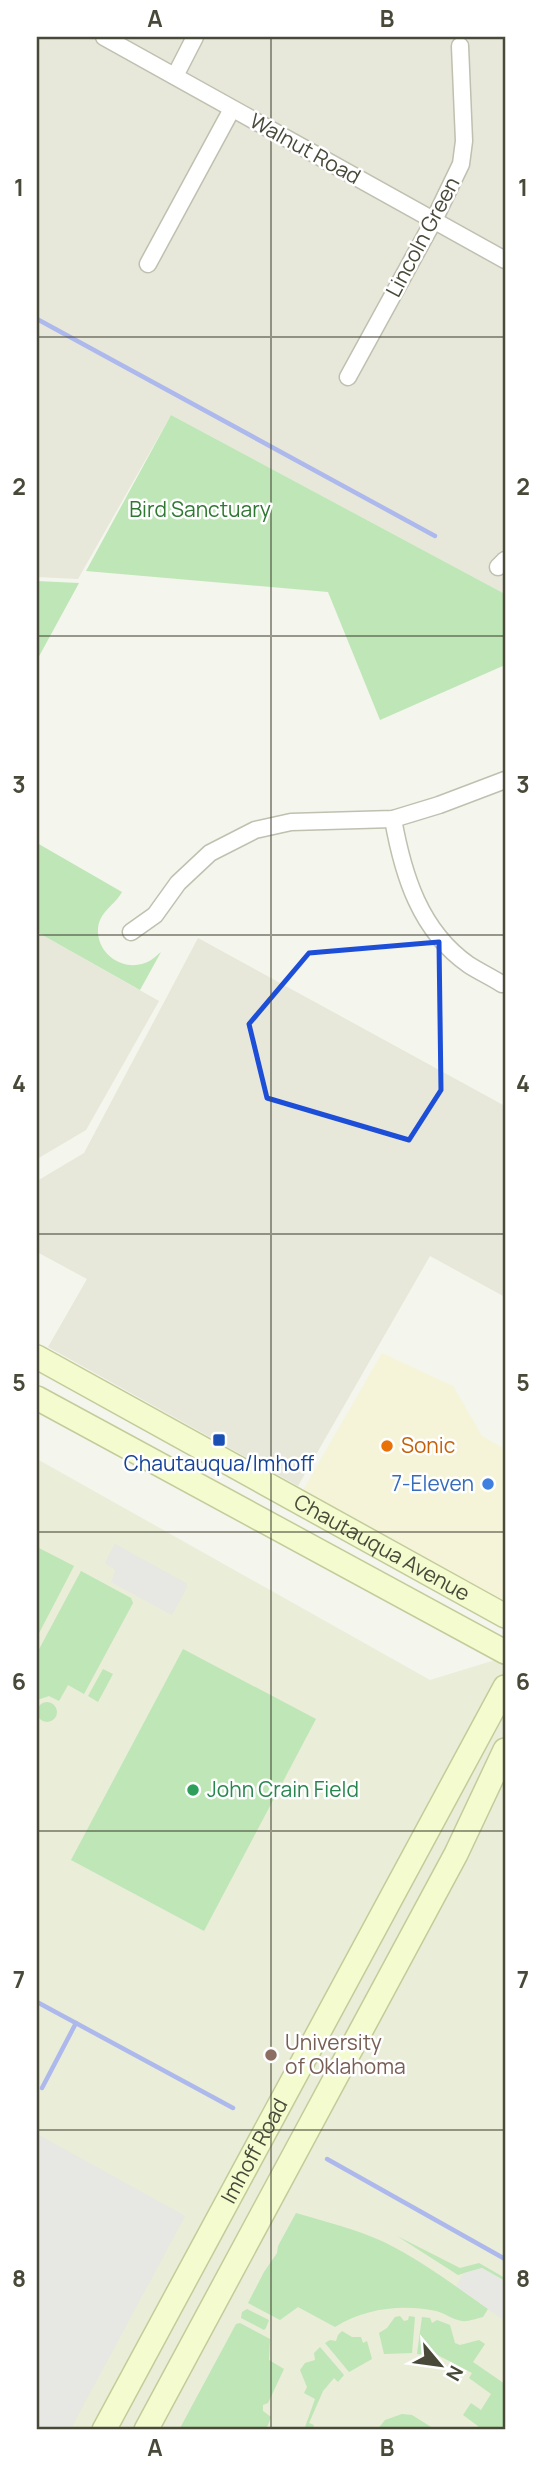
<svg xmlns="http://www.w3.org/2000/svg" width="542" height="2467" font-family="Manrope,sans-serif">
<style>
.residential{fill:#e7e8da}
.commercial{fill:#f5f4d9}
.education{fill:#eaedd7}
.green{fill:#bee6b7}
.parking{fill:#e7e7e3}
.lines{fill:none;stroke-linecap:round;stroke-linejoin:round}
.stream{stroke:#adb8ed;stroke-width:4.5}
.street-casing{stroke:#bfc0af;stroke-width:19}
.secondary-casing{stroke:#c4cb9a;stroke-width:26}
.street{stroke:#fff;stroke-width:16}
.secondary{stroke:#f4fccf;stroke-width:23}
.marked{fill:none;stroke:#1d4ed8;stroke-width:5;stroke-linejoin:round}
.grid{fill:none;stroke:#49493a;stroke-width:2;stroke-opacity:0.55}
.transit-dot{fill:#1a4fb4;stroke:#fff;stroke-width:2.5}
.food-dot{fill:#e8710a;stroke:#fff;stroke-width:2.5}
.shop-dot{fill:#3f7fe0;stroke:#fff;stroke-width:2.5}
.leisure-dot{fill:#2e9e5b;stroke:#fff;stroke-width:2.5}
.education-dot{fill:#8d6e63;stroke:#fff;stroke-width:2.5}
.labels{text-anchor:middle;stroke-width:5;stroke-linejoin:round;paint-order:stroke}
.street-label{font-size:21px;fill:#49493a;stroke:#fff}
.park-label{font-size:21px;fill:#2f7832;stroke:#fff}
.food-label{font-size:21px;fill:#c56008;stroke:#fff;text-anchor:start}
.transit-label{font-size:21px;fill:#164399;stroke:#fff}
.shop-label{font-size:21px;fill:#366cbe;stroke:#fff;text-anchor:end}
.leisure-label{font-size:21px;fill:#27864d;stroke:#fff;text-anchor:start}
.education-label{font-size:21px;fill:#785e54;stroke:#fff;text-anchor:start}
.neatline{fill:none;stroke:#49493a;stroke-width:2.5}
.grid-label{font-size:23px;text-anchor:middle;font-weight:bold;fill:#49493a}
</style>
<rect width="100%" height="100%" fill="#f4f5ec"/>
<g class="residential">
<path d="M37 37H505V594L171 415 78 579 37 577Z"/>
<path d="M37 932 159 1001 86 1130 37 1159Z"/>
<path d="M198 938 505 1106V1297L430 1256 298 1486 48 1347 87 1279 37 1252V1181L84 1153Z"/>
</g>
<path class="commercial" d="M382 1353 453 1386 482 1436 505 1449V1603L302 1492Z"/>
<path class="education" d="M37 1459 430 1680 505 1657V2430H37Z"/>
<g class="green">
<path d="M171 415 505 594V665L380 720 328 592 86 571Z"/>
<path d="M37 581 79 583 37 660Z"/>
<path d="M37 843 122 892C115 905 100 911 98 928 96 952 120 970 142 964 150 962 155 957 161 952L140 990 37 932Z"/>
<path d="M37 1547 74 1566 37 1637Z"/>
<path d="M81 1571 131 1598 133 1603 84 1694 68 1685 59 1701 49 1696 37 1700V1653Z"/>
<path d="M183 1649 316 1719 204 1931 71 1860Z"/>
<path d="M103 1669 113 1674 98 1702 88 1696Z"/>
<circle cx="47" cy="1712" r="10"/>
<path d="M296 2213C326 2222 356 2229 384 2242 421 2260 455 2286 488 2309L483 2317C478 2318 467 2322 462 2321 453 2320 445 2313 436 2311 401 2304 366 2308 335 2327L298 2307 280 2320 248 2303 264 2272 277 2253 278 2246Z"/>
<path d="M397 2236 460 2268 479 2263 505 2278V2281L482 2268 458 2275Z"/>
<path d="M247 2309 269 2320 266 2328 264 2330 241 2318 242 2312Z"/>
<path d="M400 2316 404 2321 408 2320 409 2316 415 2317 412 2353 384 2354 379 2333 387 2328 395 2317Z"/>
<path d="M422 2317 430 2318 432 2323 437 2320 450 2325 455 2343 460 2345 479 2340 485 2344 473 2362 505 2384V2430H477L478 2426 463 2415 471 2403 481 2410 491 2394 469 2378 472 2373 428 2350 426 2355 417 2354Z"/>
<path d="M240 2323 270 2339 269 2360 284 2369 268 2403 263 2405V2411L271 2417 266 2430H179L236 2324Z"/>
<path d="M342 2331 352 2337H361L363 2343 367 2341 372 2359 349 2372 325 2343 330 2340 336 2341 338 2335Z"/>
<path d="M320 2347 344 2375 338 2382 334 2378 323 2391 309 2423 314 2425 312 2430H304L315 2399 304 2393 307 2387 300 2370 305 2363 315 2360 314 2353Z"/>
<path d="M402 2414 412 2415 436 2430H377L385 2420Z"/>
</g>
<g class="parking">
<path d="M115 1544 186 1583 187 1587 172 1615 111 1582 116 1570 105 1563Z"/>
<path d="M37 2134 185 2216 70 2430H37Z"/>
<path d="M482 2268 505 2281V2321L456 2286 464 2273Z"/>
</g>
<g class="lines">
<g class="stream">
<path d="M37 319 435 536"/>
<path d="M37 2002 233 2108"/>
<path d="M42 2088 76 2023"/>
<path d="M327 2159 505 2259"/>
</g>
<g class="street-casing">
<g id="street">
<path d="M104 37 505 260"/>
<path d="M175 76 195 37"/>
<path d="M148 264 232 109"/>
<path d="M348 377 434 220 461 164 464 141 460 46"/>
<path d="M498 567 505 560"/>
<path d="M393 819C403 875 420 931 469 965 480 972 491 977 502 984"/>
<path d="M131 932 155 915 178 883 210 853 255 830 291 822 393 819 439 805 505 780"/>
</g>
</g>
<g class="secondary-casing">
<g id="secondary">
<path id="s1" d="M37 1357 505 1616"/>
<path d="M37 1398 505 1652"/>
<path id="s2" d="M104 2430 505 1687"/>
<path d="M146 2430 456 1854 505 1750"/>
</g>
</g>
<use href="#street" class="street"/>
<use href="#secondary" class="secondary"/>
</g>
<path class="marked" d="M439 942 441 1090 409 1140 267 1098 249 1024 309 953Z"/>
<path class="grid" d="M271 37V2430M37 337H505M37 636H505M37 935H505M37 1234H505M37 1532H505M37 1831H505M37 2130H505"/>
<rect class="transit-dot" x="212" y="1433" width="14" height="14" rx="3.5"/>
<circle class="food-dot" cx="387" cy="1446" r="7"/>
<circle class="shop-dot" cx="488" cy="1484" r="7"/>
<circle class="leisure-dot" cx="193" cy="1790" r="7"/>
<circle class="education-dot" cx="271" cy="2055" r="7"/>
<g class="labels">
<g class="street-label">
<text transform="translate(305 149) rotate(29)" y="7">Walnut Road</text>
<text transform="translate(423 237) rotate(-62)" y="7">Lincoln Green</text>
<text dy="7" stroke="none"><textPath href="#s1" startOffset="394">Chautauqua Avenue</textPath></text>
<text dy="7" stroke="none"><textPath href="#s2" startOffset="317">Imhoff Road</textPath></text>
</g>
<g class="park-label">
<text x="200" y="517">Bird Sanctuary</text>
</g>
<g class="food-label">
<text x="401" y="1453">Sonic</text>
</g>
<g class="transit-label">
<text x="219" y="1471">Chautauqua/Imhoff</text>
</g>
<g class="shop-label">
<text x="474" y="1491">7-Eleven</text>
</g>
<g class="leisure-label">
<text x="207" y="1797">John Crain Field</text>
</g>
<g class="education-label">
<text x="285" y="2050">University<tspan x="285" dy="24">of Oklahoma</tspan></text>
</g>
</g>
<rect width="542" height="2467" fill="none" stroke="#ffffff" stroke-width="77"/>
<g transform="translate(440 2365) rotate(119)" stroke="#ffffff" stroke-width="5" paint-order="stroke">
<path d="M0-5L12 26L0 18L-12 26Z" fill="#49493a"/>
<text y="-10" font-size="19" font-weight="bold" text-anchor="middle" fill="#49493a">N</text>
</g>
<rect x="38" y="38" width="466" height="2390" class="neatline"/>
<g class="grid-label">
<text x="155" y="27">A</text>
<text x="387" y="27">B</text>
<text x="19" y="196">1</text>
<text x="523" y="196">1</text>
<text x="19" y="495">2</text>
<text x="523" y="495">2</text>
<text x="19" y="793">3</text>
<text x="523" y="793">3</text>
<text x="19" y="1092">4</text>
<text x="523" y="1092">4</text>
<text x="19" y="1391">5</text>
<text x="523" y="1391">5</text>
<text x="19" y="1690">6</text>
<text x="523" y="1690">6</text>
<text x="19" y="1988">7</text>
<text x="523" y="1988">7</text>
<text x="19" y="2287">8</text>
<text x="523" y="2287">8</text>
<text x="155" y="2456">A</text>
<text x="387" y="2456">B</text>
</g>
</svg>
